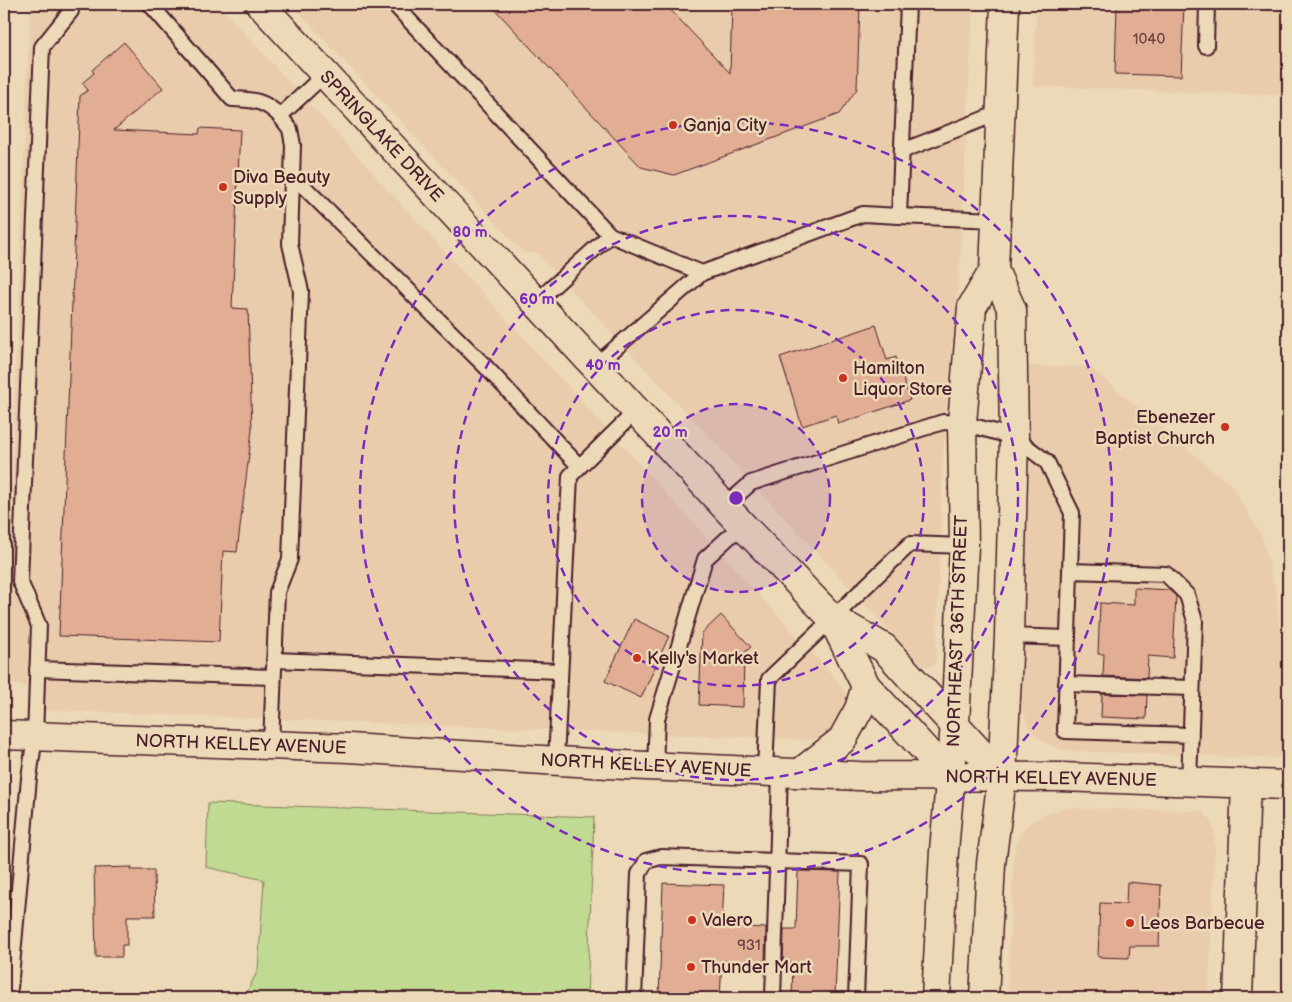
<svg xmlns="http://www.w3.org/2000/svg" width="1292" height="1002" font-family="'Balsamiq Sans',sans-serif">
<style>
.built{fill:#e9ccac}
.green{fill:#c0da91;stroke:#857c5e}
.building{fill:#e1ae94;stroke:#4a1f2b}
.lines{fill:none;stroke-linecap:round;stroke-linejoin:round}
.lane-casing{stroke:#4a1f2b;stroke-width:18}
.street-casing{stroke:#4a1f2b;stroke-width:31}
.secondary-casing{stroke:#4a1f2b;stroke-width:31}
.lane{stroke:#ecd9b7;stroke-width:14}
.street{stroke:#ecd9b7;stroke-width:28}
.secondary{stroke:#ecd9b7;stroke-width:28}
.ring{fill:none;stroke:#7b2cbf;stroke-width:2.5;stroke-dasharray:9 6}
.poi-dot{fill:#c8321e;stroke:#ecd9b7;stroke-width:2}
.labels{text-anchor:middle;stroke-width:5;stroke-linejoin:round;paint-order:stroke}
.number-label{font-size:15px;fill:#704345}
.poi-label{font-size:18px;fill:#4a1f2b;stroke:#ecd9b7;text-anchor:start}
.street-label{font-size:18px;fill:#4a1f2b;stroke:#ecd9b7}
.centre{fill:#7b2cbf;stroke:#ecd9b7;stroke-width:2.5}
.ring-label{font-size:15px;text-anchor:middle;font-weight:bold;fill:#7b2cbf;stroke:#ecd9b7;stroke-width:5;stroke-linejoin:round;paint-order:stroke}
</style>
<rect width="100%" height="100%" fill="#ecd9b7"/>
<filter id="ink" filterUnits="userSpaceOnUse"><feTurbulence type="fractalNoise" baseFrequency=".02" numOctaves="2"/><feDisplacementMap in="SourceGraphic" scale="10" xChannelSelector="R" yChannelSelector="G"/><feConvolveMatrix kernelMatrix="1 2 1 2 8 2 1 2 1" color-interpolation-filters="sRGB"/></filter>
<g filter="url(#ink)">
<g class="built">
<path d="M30 4H218L837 680 847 694 848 708 831 735 817 740 44 710 34 707 28 698 29 686 4 684Z"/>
<path d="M291 4H973L960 261 943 454 936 662 932 666 927 667 922 665 537 253H526L521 250Z"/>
<path d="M1036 4H1288V96L1033 86Z"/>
<path d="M1029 366 1090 367 1233 487 1262 537 1277 596 1288 759 1073 751 1057 748 1042 741 1030 729 1022 709 1020 688 1028 507Z"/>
<path d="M1066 808 1202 811 1212 821 1215 846 1209 986 1205 998H1009L1007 991 1014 855 1018 837 1027 825 1043 815Z"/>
</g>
<path class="green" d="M208 803 594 817 587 998H244L258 970 264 880 206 867Z"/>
<g class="building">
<path d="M490 4H665L730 73 732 4H860L857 89 839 114 674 175 641 167Z"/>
<path d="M1117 4H1184L1181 76 1115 74Z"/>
<path d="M124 42 163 88 114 130 199 134 200 128 240 130 232 308 248 309 252 430 237 552 223 551 219 642 59 636 80 96 88 90 82 83 94 73 92 70Z"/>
<path d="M876 325 887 360 896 357 910 400 838 424 836 415 802 426 780 357Z"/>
<path d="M1134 588 1169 590 1176 596 1173 658 1148 656 1147 678 1103 676 1104 654H1098L1100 603 1134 605Z"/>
<path d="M721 615 751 647 744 653 743 707 699 705 702 633Z"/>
<path d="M634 619 669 636 641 698 605 681Z"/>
<path d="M1102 694 1147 695 1146 719 1101 717Z"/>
<path d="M132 867 131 870H154L155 916H127V945H122V957H96L94 868Z"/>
<path d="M798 871 840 872 835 998H792L793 963H783L784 929H796Z"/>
<path d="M1127 882 1161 885 1159 946H1130L1129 958 1098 957 1100 903 1126 904Z"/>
<path d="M663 883 724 885 722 926 766 928 765 962 722 961 720 998H659Z"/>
</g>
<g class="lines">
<g class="lane-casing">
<g id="lane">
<path d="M150 4 232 99C254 100 264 100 280 116"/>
<path d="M394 4 610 235 702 273 863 214 899 216 908 4"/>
<path d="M1206 46 1207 4"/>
<path d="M902 151 1001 112"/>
<path d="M292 175 485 366 579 466"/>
<path d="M899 216 996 220"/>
<path d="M536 302 610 235"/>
<path d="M596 365 702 273"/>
<path d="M725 506 751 483 943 422 962 423 1014 437 1047 462 1072 513 1070 571"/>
<path d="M1009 636 1068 638"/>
<path d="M274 660 560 671"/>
<path d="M37 669 273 677"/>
<path d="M1066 684 1192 688"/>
<path d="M271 745 277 592 290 559 301 291 290 244 293 145 290 129 280 116 325 74"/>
<path d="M556 761 570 476 636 411"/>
<path d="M655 767 657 719 705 559 742 525"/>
<path d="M765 771 769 679 910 544 964 546"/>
<path d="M1189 781 1195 621 1187 595 1166 574 1070 571 1065 731 1191 735"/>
<path d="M10 988 29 778 35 736 39 626 20 581 42 47 71 11 72 4"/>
<path d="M634 998 639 874 646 861 661 857 861 864 856 998"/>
<path d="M773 998 780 772"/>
</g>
</g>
<g class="street-casing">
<path id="street" d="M1238 998 1246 783"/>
</g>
<g class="secondary-casing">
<g id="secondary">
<path d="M260 4 742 525 832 618 884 648 1002 777"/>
<path d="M832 618 866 686 950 777"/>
<path d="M4 735 349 748 625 765 859 776 1061 777 1288 785"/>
<path d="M800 773 842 740 859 709 866 686"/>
<path d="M936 998 944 851 955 724 964 546 962 423 972 307 994 270"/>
<path d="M984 998 991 864 1002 777 1009 636 1014 437 1012 310 994 270 1005 4"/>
</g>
</g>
<use href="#lane" class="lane"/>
<use href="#street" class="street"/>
<use href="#secondary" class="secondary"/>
</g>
</g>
<circle cx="736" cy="498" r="94" fill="#7b2cbf" fill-opacity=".12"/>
<g class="ring">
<circle cx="736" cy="498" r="94"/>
<circle cx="736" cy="498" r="188"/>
<circle cx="736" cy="498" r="282"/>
<circle cx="736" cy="498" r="376"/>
</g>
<g class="poi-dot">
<circle cx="673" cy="125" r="5"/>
<circle cx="223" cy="187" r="5"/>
<circle cx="843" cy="378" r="5"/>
<circle cx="1225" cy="427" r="5"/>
<circle cx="637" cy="658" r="5"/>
<circle cx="692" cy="920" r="5"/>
<circle cx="1130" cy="923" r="5"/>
<circle cx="691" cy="967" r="5"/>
</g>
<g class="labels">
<g class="number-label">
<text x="1149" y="44">1040</text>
<text x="749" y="950">931</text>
</g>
<g class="poi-label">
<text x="683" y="131">Ganja City</text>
<text x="233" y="183">Diva Beauty<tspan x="233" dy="21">Supply</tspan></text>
<text x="853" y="374">Hamilton<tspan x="853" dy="21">Liquor Store</tspan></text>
<text x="1215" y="423" text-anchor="end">Ebenezer<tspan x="1215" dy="21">Baptist Church</tspan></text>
<text x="647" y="664">Kelly's Market</text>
<text x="702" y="926">Valero</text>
<text x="1140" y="929">Leos Barbecue</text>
<text x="701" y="973">Thunder Mart</text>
</g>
<g class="street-label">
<text transform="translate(382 136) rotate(47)" y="6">SPRINGLAKE DRIVE</text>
<text transform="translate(957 631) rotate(-88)" y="6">NORTHEAST 36TH STREET</text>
<text transform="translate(241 744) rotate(2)" y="6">NORTH KELLEY AVENUE</text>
<text transform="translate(646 765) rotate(3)" y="6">NORTH KELLEY AVENUE</text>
<text transform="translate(1051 778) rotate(1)" y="6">NORTH KELLEY AVENUE</text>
</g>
</g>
<circle cx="736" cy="498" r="8" class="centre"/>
<g class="ring-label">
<text x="470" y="237">80 m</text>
<text x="537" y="304">60 m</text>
<text x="603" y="370">40 m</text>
<text x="670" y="437">20 m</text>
</g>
<rect width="1292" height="1002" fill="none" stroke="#ecd9b7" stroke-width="20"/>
<rect x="10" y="10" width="1272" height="982" fill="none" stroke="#4a1f2b" stroke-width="2" filter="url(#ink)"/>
</svg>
